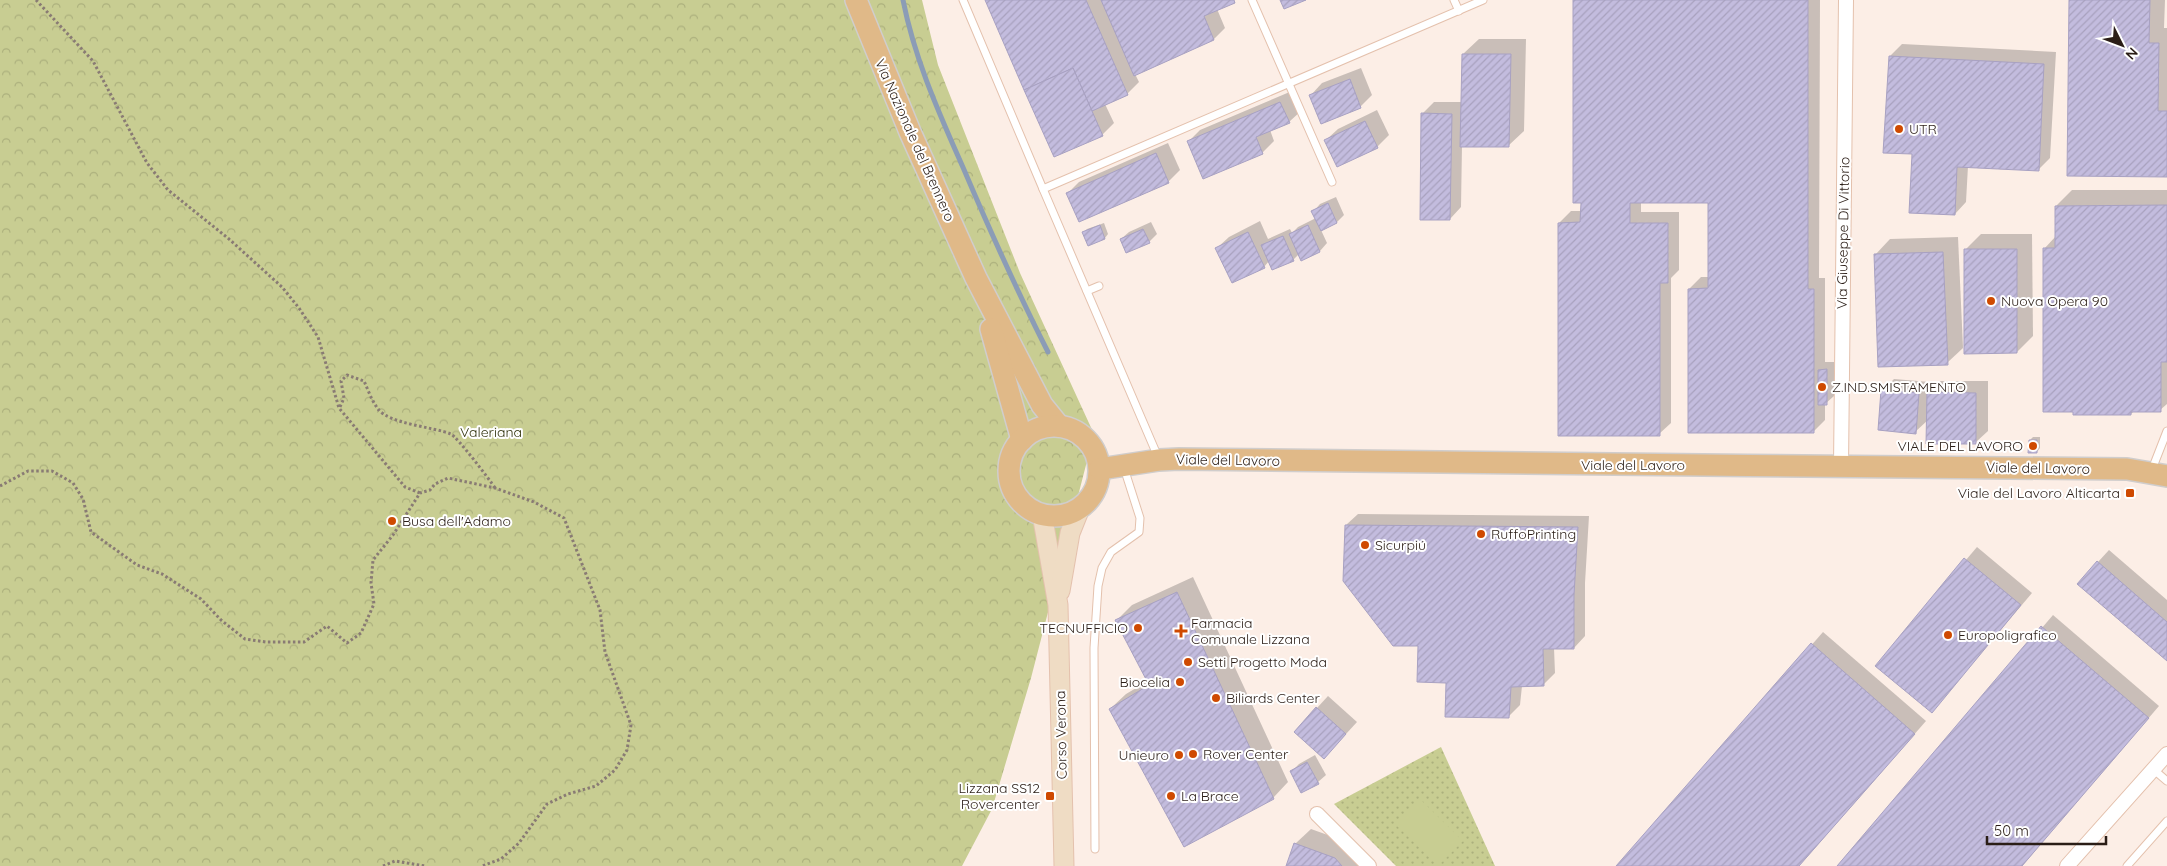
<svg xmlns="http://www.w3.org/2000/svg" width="2167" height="866" font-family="Quicksand,sans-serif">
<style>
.grass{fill:url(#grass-dots)}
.forest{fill:url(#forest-crowns)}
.garden{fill:#c8cd92}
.shadow{fill:#0003}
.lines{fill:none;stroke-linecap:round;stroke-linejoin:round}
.stream{stroke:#8b9cb6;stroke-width:5}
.building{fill:url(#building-hatch);stroke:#a8a1c2}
.service-casing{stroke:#e4c1ad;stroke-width:9}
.minor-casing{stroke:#e4c1ad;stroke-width:16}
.secondary-casing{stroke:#e4c1ad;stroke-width:21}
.primary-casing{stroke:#d0cdcc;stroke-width:24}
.path{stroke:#897b74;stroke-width:3;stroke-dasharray:2.5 2.5;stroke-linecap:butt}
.service{stroke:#fff;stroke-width:7}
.minor{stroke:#fff;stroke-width:14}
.secondary{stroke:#efdcc4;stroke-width:19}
.primary{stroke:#e0b988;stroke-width:21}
.poi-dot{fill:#cf4a01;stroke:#fff;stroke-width:2}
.labels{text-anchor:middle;stroke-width:4;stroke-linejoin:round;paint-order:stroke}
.poi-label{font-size:14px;fill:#2a1d16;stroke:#fff;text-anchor:start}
.street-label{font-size:14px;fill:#2a1d16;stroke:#fff}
.park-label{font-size:14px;fill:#2f310b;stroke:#fff}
</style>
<defs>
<pattern id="grass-dots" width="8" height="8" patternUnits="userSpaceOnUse" patternTransform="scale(1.25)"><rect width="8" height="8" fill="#c8cd92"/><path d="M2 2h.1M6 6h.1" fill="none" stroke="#acb07d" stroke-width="1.8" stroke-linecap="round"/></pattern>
<pattern id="forest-crowns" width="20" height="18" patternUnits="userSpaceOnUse" patternTransform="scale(1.25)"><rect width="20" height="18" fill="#c8cd92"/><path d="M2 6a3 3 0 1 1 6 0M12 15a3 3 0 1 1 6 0" fill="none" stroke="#acb07d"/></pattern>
<pattern id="building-hatch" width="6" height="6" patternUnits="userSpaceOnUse" patternTransform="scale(1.25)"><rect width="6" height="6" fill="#c3bcde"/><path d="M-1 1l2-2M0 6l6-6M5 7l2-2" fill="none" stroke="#a8a1be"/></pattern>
</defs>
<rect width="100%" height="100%" fill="#fceee6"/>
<path class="grass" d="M1441 747 1495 866H1396L1334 804Z"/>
<path class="forest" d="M0 0H922L938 65 1020 273 1094 434 1031 678 992 809 962 866H0Z"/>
<path class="garden" d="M1420 799 1463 841 1438 866 1395 824Z"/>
<g class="shadow">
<path d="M986 0H1235L1217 9 1225 28 1214 39 1135 74 1139 82 1127 94 1105 104 1114 123 1102 135Z"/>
<path d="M1574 0H1820L1819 278H1825V362H1834V396L1825 404V420L1813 432 1689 289 1701 277H1709V202H1641V212H1679V270L1671 278V423L1659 434 1559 223 1571 211H1582Z"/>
<path d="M2070 0H2165L2164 28H2167V176Z"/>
<path d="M1479 39H1526L1524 131 1508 146 1462 145 1461 207 1450 219 1422 114 1434 102H1462L1463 54Z"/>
<path d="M1902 44 2056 52 2050 158 2038 170 1968 166 1966 202 1955 214 1914 153 1890 56Z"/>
<path d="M1361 68 1372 95 1360 107 1311 95 1322 83Z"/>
<path d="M1292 91 1301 111 1289 122 1270 130 1274 141 1262 153 1189 141 1200 130Z"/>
<path d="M1377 110 1389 135 1377 147 1326 140 1338 129Z"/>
<path d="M1168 143 1180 170 1168 182 1080 221 1068 193 1079 182Z"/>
<path d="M2072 190H2167V404L2160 410 2134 411 2131 414 2044 249 2056 236V206Z"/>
<path d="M1336 197 1344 215 1337 222 1321 230 1327 243 1320 251 1302 259 1299 254 1293 260 1269 261 1264 267 1217 248 1229 237 1260 221 1268 239 1290 229 1292 233 1298 227 1316 218 1313 212 1320 204Z"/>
<path d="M1151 222 1157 234 1149 242 1121 239 1129 232Z"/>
<path d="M1104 223 1108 234 1105 238 1088 244 1084 232 1087 229Z"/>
<path d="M1981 234H2032L2033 336 2017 352 1965 250Z"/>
<path d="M1958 237 1963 348 1947 363 1875 255 1890 239Z"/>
<path d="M1894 379 1930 382 1929 391 1940 381H1988V431L1976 442 1928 420 1915 432 1882 391Z"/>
<path d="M2033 437H2040V448L2037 452 2030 440Z"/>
<path d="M1358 514 1589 516 1585 583V636L1574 648H1554L1555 673 1543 685 1522 686 1520 705 1509 716 1448 681 1419 645 1346 525Z"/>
<path d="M1977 547 2032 593 1932 711 1876 666Z"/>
<path d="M2109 550 2167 600V659L2098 562Z"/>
<path d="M1193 577 1288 782 1273 798 1110 709 1126 694 1148 681 1116 621 1132 605Z"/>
<path d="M2053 615 2159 706 2022 866 1838 865Z"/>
<path d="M1823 632 1926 721 1799 866H1618Z"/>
<path d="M1328 696 1357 722 1324 758 1317 708Z"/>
<path d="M1315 755 1326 775 1318 782 1291 772 1299 764Z"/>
<path d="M1311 829 1350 843 1372 866H1287L1295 844Z"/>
</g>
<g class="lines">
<path class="stream" d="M903 0C915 61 940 115 965 172 991 233 1018 293 1048 352"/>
</g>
<g class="building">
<path d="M985 0H1086L1128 95 1092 111 1073 68 1024 90Z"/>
<path d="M1101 0H1234L1235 3 1204 16 1214 40 1134 76Z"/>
<path d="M1280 0H1306L1284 9Z"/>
<path d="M1573 0H1808V289H1814V433H1688V289L1708 288V203H1630V223H1668V283H1660V436H1558V223L1580 222 1581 203H1573Z"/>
<path d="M2069 0H2150L2149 43H2159L2158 111H2167V177L2067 176Z"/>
<path d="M1462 54H1511L1509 147H1460Z"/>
<path d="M1889 56 2044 64 2039 171 1957 167 1955 215 1909 213 1912 154 1883 153Z"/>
<path d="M1073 68 1103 136 1054 157 1024 90Z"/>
<path d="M1350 79 1361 108 1321 124 1309 95Z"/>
<path d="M1280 102 1290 123 1256 137 1263 154 1203 179 1187 141Z"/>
<path d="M1421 113 1452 114 1450 220H1420Z"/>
<path d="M1365 121 1378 148 1337 167 1324 140Z"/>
<path d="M1156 153 1169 183 1079 222 1066 193Z"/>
<path d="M1328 203 1337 223 1321 231 1311 211Z"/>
<path d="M2167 205V362H2161V412H2131V415H2073V412H2043V248H2055V206Z"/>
<path d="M1100 225 1105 239 1088 246 1082 232Z"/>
<path d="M1308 225 1320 252 1301 261 1289 234Z"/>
<path d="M1143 229 1150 243 1126 253 1120 239Z"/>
<path d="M1248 232 1265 268 1232 283 1215 248Z"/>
<path d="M1283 236 1294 261 1272 270 1261 245Z"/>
<path d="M1964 249H2017V353L1964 354Z"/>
<path d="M1943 252 1948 365 1878 367 1874 254Z"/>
<path d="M1827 369V405H1818V370Z"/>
<path d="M1881 390 1919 393 1916 434 1878 430Z"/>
<path d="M1927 392 1976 393V444H1926Z"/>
<path d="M2029 440H2037V453H2028Z"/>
<path d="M1345 525 1578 527 1574 595V649H1543L1544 686 1511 687 1509 718 1445 717 1446 683 1417 682 1418 646H1393L1343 581Z"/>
<path d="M1964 558 2021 605 1932 713 1875 666Z"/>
<path d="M2097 561 2167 622V661L2077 584Z"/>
<path d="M1177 592 1274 799 1184 847 1109 709 1149 685 1115 620Z"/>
<path d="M2041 626 2149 718 2022 866H1837Z"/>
<path d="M1811 643 1915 734 1799 866H1616Z"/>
<path d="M1316 707 1346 734 1324 759 1294 732Z"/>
<path d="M1307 762 1319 784 1301 793 1290 771Z"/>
<path d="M1294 843 1335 858 1342 866H1286Z"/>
</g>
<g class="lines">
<g class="service-casing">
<g id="service">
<path d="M963 0 1043 189"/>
<path d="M1252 0 1332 182"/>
<path d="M1454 0 1459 11"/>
<path d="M1087 291 1099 286"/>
<path d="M1158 457 1043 189 1483 0"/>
<path d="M2151 472 2167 431"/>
<path d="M2153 769 2167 781"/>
<path d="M1095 849 1094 648 1098 586 1102 568 1111 552 1139 532 1140 518 1124 468"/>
<path d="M2127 866 2167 821"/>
</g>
</g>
<g class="minor-casing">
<g id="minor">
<path d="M1841 466 1846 0"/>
<path d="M1317 814 1369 866"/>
<path d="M2067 866 2167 754"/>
</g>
</g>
<g class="secondary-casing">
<g id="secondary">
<path d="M1042 514 1058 605 1064 866"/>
<path d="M1060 591 1070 533 1080 508"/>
</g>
</g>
<g class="primary-casing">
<g id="primary">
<path d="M856 0 910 132 976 278 1042 405 1059 426"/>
<path d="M991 329 1022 440"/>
<circle cx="1054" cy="471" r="45"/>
<path d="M1100 469 1159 460 1179 459C1495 465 1811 465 2127 469L2167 476"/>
</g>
</g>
<g class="path">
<path d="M36 0 93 61 147 163 168 190 229 239 282 287 299 308 318 337 339 408 405 487 420 493"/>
<path d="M340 407 344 398 341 381 347 375 364 381C368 390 372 401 378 409 389 424 434 427 451 434 457 437 490 480 495 488"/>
<path d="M0 486 28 471H52L73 483 83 499 91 532 137 565 162 574 201 599 221 620 245 639 266 642H304L327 626 347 643 361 633 374 604 371 583 373 560 393 535 420 493 430 490 435 484 448 478 495 488 534 502 564 518 600 610 605 652 631 725 627 750 615 770 596 786 568 794 547 804 519 843 501 859 482 866"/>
<path d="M383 866 395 861 425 866"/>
</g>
<use href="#service" class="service"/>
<use href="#minor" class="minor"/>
<use href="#secondary" class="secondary"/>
<use href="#primary" class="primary"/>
</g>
<g class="poi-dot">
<circle cx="1899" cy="129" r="5"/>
<circle cx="1991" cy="301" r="5"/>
<circle cx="1822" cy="387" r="5"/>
<circle cx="2033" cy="446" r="5"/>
<rect x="2125" y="488" width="10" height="10" rx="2.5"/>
<circle cx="392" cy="521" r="5"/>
<circle cx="1481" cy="534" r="5"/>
<circle cx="1365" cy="545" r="5"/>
<circle cx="1138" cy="628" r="5"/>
<path d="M1178.5 623.5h5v5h5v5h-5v5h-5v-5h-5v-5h5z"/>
<circle cx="1948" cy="635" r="5"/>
<circle cx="1188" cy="662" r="5"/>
<circle cx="1180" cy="682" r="5"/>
<circle cx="1216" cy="698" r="5"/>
<circle cx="1193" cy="754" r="5"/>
<circle cx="1179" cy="755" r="5"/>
<rect x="1045" y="791" width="10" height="10" rx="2.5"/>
<circle cx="1171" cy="796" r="5"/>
</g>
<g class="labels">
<g class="poi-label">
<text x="1909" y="134">UTR</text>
<text x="2001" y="306">Nuova Opera 90</text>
<text x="1832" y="392">Z.IND.SMISTAMENTO</text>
<text x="2023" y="451" text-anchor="end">VIALE DEL LAVORO</text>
<text x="2120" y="498" text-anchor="end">Viale del Lavoro Alticarta</text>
<text x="402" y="526">Busa dell'Adamo</text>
<text x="1491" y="539">RuffoPrinting</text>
<text x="1375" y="550">Sicurpiú</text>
<text x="1191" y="628">Farmacia<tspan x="1191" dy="16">Comunale Lizzana</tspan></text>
<text x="1128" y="633" text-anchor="end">TECNUFFICIO</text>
<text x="1958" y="640">Europoligrafico</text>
<text x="1198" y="667">Setti Progetto Moda</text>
<text x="1170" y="687" text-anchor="end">Biocelia</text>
<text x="1226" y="703">Biliards Center</text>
<text x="1203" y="759">Rover Center</text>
<text x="1169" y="760" text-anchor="end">Unieuro</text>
<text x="1040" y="793" text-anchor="end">Lizzana SS12<tspan x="1040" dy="16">Rovercenter</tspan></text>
<text x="1181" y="801">La Brace</text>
</g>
<g class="street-label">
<text transform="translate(915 140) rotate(66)" y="5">Via Nazionale del Brennero</text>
<text transform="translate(1843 233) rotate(-89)" y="5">Via Giuseppe Di Vittorio</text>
<text transform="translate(1228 460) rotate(1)" y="5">Viale del Lavoro</text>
<text x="1633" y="470">Viale del Lavoro</text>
<text transform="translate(2038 468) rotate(1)" y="5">Viale del Lavoro</text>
<text transform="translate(1061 735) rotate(-91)" y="5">Corso Verona</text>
</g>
<g class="park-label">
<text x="491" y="437">Valeriana</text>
</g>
</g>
<g transform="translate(2122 45) rotate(132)" stroke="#ffffff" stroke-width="4" paint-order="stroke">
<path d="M0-4L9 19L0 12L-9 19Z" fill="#2a1d16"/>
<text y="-8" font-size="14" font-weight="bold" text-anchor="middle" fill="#2a1d16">N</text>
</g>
<path d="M1987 836v8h119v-8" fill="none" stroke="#2a1d16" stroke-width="2.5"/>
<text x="1994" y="836" font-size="15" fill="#2a1d16" stroke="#ffffff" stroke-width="4" paint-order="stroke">50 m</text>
</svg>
